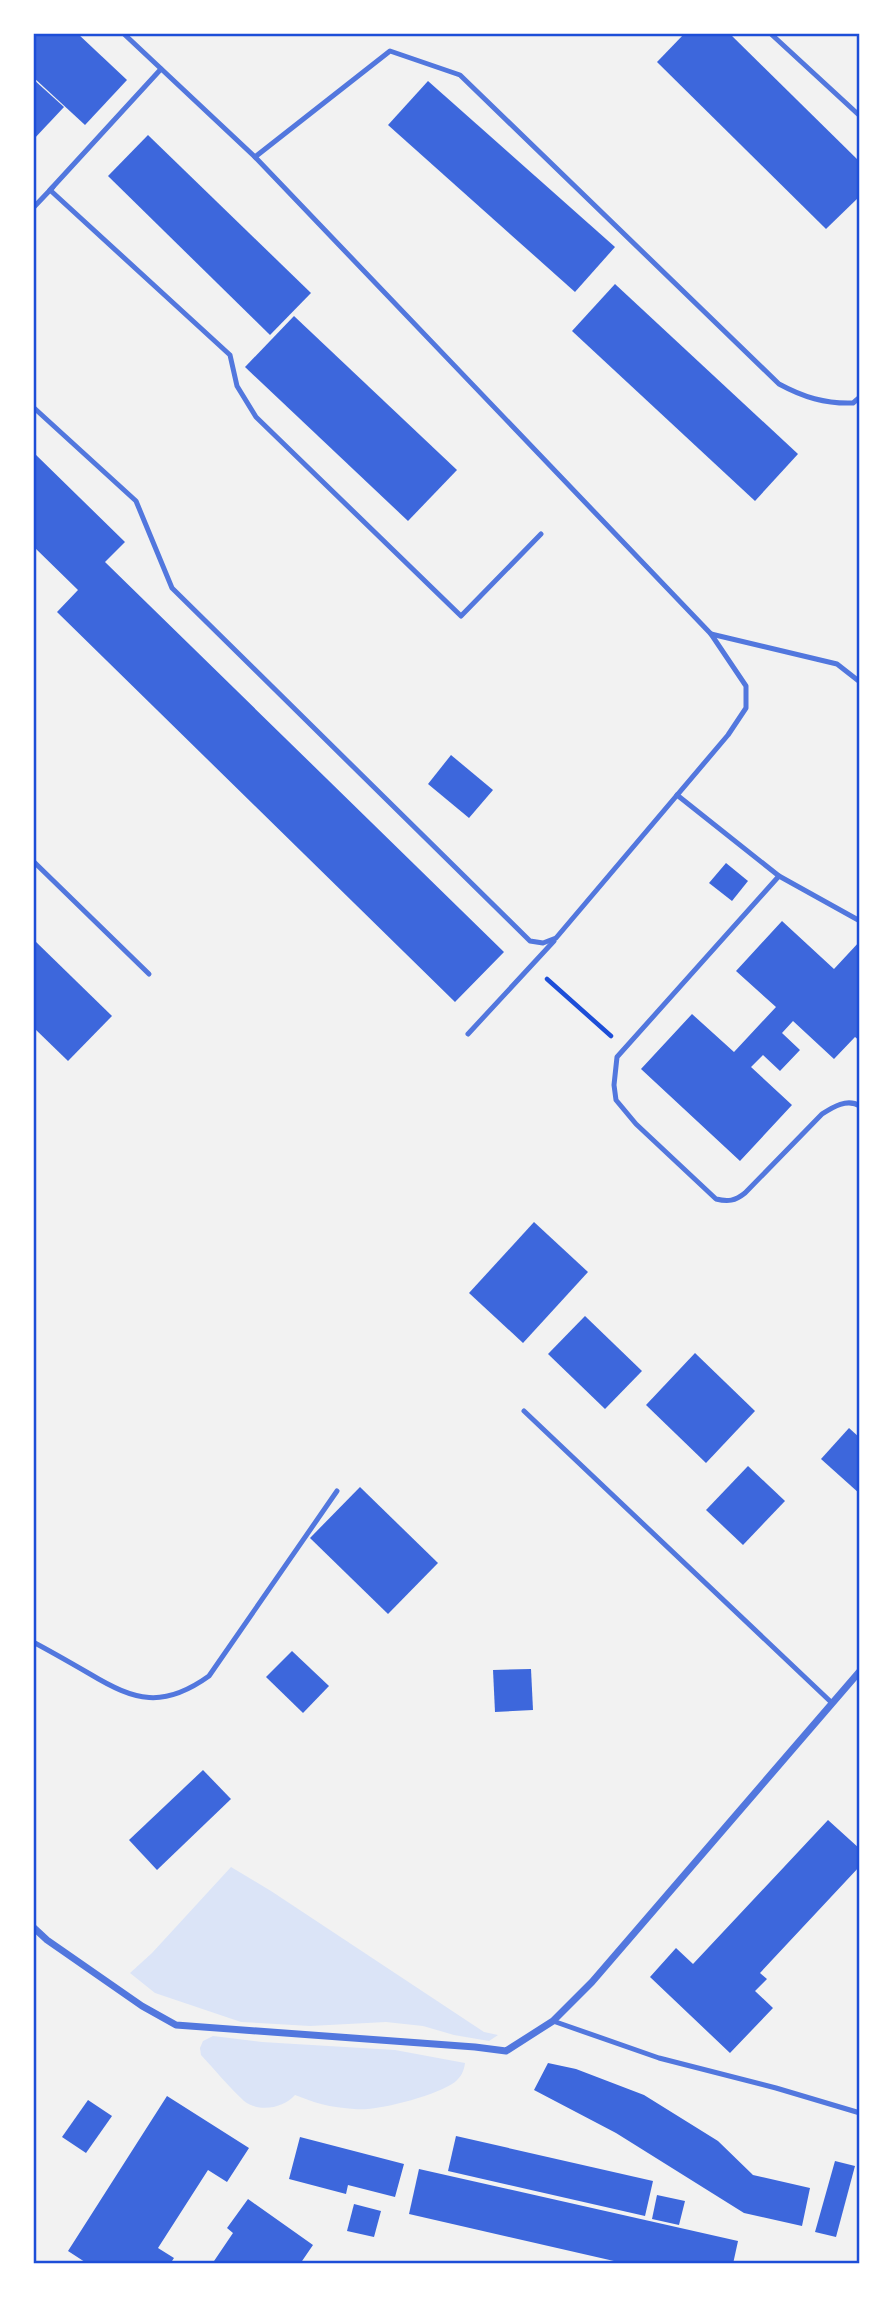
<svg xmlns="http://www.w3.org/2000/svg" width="893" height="2297" font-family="'Crimson Pro',serif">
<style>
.green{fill:#dbe4f7}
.building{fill:#3d67dc}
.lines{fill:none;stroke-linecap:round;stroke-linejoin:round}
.path{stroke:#1d4ed8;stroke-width:4.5}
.service{stroke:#5277de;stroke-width:5}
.minor{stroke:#5277de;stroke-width:7}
.neatline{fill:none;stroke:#1d4ed8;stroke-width:2.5}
</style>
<rect width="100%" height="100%" fill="#f2f2f2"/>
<g class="green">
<path d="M231 1867 271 1891 484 2032 498 2035 489 2041 454 2035 423 2026 386 2022 310 2026 241 2022 155 1993 130 1973 152 1953Z"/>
<path d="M213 2036 262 2042 395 2050 465 2063C464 2071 461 2077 455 2082 438 2095 376 2112 354 2109 344 2108 332 2107 321 2104 313 2102 304 2098 295 2095 284 2108 259 2113 244 2101 229 2087 215 2070 201 2055L200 2048 203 2041Z"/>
</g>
<g class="building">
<path d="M33 33H77L127 80 85 125 33 77Z"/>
<path d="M685 33H729L860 162V196L826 229 657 62Z"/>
<path d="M33 79 64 107 33 140Z"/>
<path d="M428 81 615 247 575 292 388 125Z"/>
<path d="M148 135 311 293 270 335 108 176Z"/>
<path d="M615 284 798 454 755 501 572 331Z"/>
<path d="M294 316 457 470 408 521 245 367Z"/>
<path d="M33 452 125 542 105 562 504 952 455 1002 57 612 78 590 33 546Z"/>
<path d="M451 755 493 790 469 818 428 784Z"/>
<path d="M726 863 748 881 732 901 709 883Z"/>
<path d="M782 921 834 969 860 941V1041L855 1037 834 1059 793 1021 782 1033 800 1050 780 1071 763 1055 751 1067 792 1105 740 1161 641 1069 692 1014 734 1052 776 1007 736 971Z"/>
<path d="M33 939 112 1016 68 1061 33 1027Z"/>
<path d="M534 1222 588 1272 523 1343 469 1293Z"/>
<path d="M585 1316 642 1371 605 1409 548 1354Z"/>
<path d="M695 1353 755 1411 706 1463 646 1405Z"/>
<path d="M849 1428 860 1438V1494L821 1459Z"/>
<path d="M748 1466 785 1501 743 1545 706 1510Z"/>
<path d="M360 1487 438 1563 388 1614 310 1538Z"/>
<path d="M292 1651 329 1686 303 1713 266 1677Z"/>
<path d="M531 1669 533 1710 495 1712 493 1670Z"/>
<path d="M203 1770 231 1799 157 1870 129 1840Z"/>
<path d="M828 1820 860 1849V1866L760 1973 767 1979 755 1991 773 2008 730 2053 650 1977 676 1948 693 1964Z"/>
<path d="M548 2063 576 2069 644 2095 718 2141 753 2175 810 2188 802 2226 744 2213 616 2133 534 2090Z"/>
<path d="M167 2096 249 2148 227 2182 208 2170 158 2248 174 2258 170 2264H88L68 2251Z"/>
<path d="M88 2100 112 2116 86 2153 62 2137Z"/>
<path d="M456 2136 653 2181 645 2216 448 2171Z"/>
<path d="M300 2137 404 2164 395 2197 348 2185 346 2194 289 2179Z"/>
<path d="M835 2161 855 2166 836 2237 815 2232Z"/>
<path d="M419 2169 738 2241 733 2264H627L409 2214Z"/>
<path d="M657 2195 685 2201 679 2225 652 2219Z"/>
<path d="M248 2199 313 2245 300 2264H277L274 2261 272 2264H212L233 2233 227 2228Z"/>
<path d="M354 2204 381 2211 374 2237 347 2231Z"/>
</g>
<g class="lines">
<path class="path" d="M547 979 611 1036"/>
<g class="service">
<path d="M123 33 255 157 711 634 837 664 860 682"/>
<path d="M770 33 860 116"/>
<path d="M161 69 50 190 230 355 237 386 256 417 461 616 541 534"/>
<path d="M255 157 390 51 460 75 779 384C803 397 825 404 853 403L860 397"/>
<path d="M33 208 53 187"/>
<path d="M33 407 136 501 172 588 530 941 543 943 556 938 728 735 746 708V686L711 634"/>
<path d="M677 795 779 876"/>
<path d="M33 861 149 974"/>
<path d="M860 921 779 876 617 1057 614 1085 616 1100 636 1124 716 1199C728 1202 735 1201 745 1193L822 1114C833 1107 847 1098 860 1106"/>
<path d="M468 1034 554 941"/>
<path d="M524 1411 832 1703"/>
<path d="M33 1642C52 1652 71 1663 90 1674 135 1701 163 1709 209 1676L337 1491"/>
<path d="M553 2021 659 2058 776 2088 860 2113"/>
</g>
<path class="minor" d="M33 1927 47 1940 142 2006 176 2025 475 2047 506 2051 553 2021 592 1982 860 1671"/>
</g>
<rect width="893" height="2297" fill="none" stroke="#ffffff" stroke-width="70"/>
<rect x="35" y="35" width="823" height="2227" class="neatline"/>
</svg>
